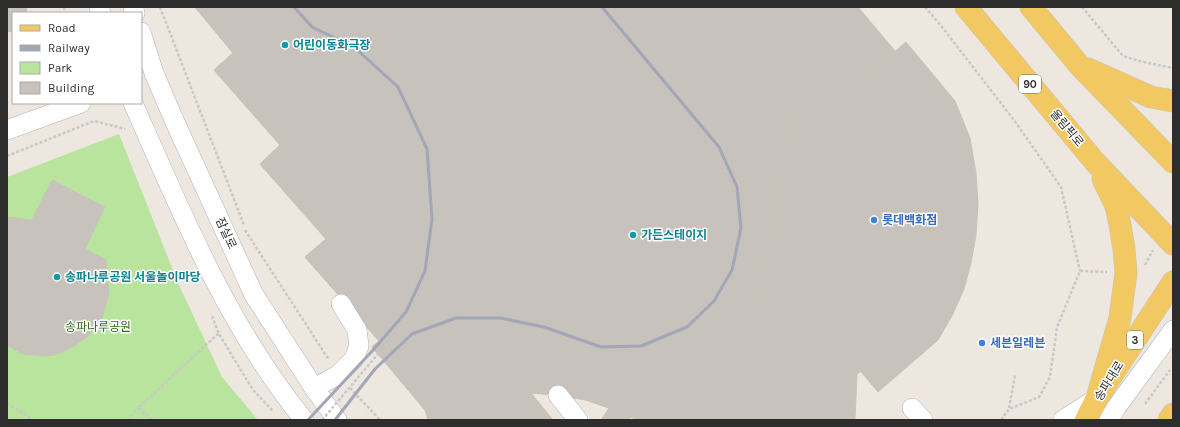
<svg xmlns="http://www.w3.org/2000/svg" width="1180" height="427" font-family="Karla,'Noto Sans KR',sans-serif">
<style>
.green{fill:#b9e49d}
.building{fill:#c7c2bb;stroke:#cac3b9}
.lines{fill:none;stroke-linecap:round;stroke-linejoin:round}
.minor-casing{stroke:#b0b3bd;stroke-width:20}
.major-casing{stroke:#c8c8c8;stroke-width:23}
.path{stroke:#c8c8c8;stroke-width:2.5;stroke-dasharray:3 2;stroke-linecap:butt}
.minor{stroke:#fff;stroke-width:19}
.major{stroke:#f1c862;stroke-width:22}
.rail{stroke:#a2a6b7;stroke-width:3}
.path-bridge{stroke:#c8c8c8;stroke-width:2.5;stroke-dasharray:3 2;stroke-linecap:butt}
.culture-dot{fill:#0f9aa8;stroke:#fff;stroke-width:1.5}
.shop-dot{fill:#3f7fe0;stroke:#fff;stroke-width:1.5}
.labels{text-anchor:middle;stroke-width:3;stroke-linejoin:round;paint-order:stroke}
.shield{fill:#fff;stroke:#6c6c6c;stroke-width:1}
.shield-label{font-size:11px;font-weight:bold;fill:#2d2d2d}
.culture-label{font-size:12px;font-weight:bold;fill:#0d838f;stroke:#fff;text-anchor:start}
.street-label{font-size:12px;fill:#2d2d2d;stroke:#fff}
.shop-label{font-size:12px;font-weight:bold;fill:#366cbe;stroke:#fff;text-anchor:start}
.park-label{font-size:12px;fill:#306c1b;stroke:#fff}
</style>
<rect width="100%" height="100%" fill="#eee7e0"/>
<path class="green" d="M119 134 178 283 222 377 258 420H7V177Z"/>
<g class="building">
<path d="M7 7H27L26 13H13V32L7 31Z"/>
<path d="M195 7H858L895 51 775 154 767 260 861 371 857 374 855 420H638L609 408 586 400 558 395 531 393 553 420H428L425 410 372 347 379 341 305 257 326 239 260 164 280 145 214 70 233 53Z"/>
<path d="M195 7H688L797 135 775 154 760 339 739 352 721 365 686 396 664 420H638L609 408 586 400 558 395 531 393 483 395 453 401 425 410 372 347 379 341 305 257 326 239 260 164 280 145 214 70 233 53Z"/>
<path d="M906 42 955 101 970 138 976 173 978 204 976 235 971 263 964 289 952 316 938 340 878 392 767 260 775 154Z"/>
<path d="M52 180 105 207 85 249 106 260 109 294 101 321 87 337 74 346 55 355 43 356 23 354 7 345V218L9 217 32 220Z"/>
<path d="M783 331 790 334 799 345 801 353 800 361 786 379 766 399 743 420H664L686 396 721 365 739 352 760 339 776 332Z"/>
<path d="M609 408 621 413 631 417 629 420H601Z"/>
</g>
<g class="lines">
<g class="minor-casing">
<g id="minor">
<path d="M99 7 101 13"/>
<path d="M133 7 135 13"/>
<path d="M141 32 154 73 174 120 254 295 314 388 337 420"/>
<path d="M133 103C181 212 228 327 304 420"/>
<path d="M7 130 81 103"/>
<path d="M314 388 338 375 354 359 359 346 357 330 341 304"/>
<path d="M558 395 578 420"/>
<path d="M912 408 923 420"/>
<path d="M1063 420 1097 398"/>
<path d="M1109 420 1116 408 1173 330"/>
</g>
</g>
<g class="major-casing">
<g id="major">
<path d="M966 7 1095 162 1173 244"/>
<path d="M1031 7 1079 65 1173 162"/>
<path d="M1088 69 1151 97 1173 101"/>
<path d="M1097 398 1120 318 1126 273 1124 249 1120 225 1116 206 1103 179"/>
<path d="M1086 420 1097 398 1173 282"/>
<path d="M1169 420 1173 414"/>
</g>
</g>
<g class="path">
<path d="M64 7 65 13"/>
<path d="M160 7 244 225"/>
<path d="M925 7 942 27 1014 120 1061 187 1080 271"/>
<path d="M1082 7 1123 56 1143 62 1173 68"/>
<path d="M7 156 94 121 125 129"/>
<path d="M245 230 329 360"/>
<path d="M1145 265 1153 250"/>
<path d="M212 316 219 334 253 390 274 412"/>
<path d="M350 388 380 420"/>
<path d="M7 403 34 420"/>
<path d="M1145 404 1170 370"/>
<path d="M1009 408 1015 375"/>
<path d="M127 420 138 408"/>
<path d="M152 420 138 408 219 333"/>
<path d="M1001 420 1009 409 1039 397 1050 377 1057 327 1080 271 1107 272"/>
</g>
<use href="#minor" class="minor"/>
<use href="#major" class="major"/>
<g class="rail">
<path d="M294 7 312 27 354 47 398 87 427 149 432 219 425 271 406 312 374 349 308 420"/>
<path d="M335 420 375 369 412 334 456 318H500L544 327 601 347 641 346 687 327 714 301 732 270 741 228 737 187 719 147 602 7"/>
</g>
<path class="path-bridge" d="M322 420 378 354"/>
</g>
<g class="culture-dot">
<circle cx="285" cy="45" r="4"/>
<circle cx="633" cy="235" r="4"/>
<circle cx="57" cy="277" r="4"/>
</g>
<g class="shop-dot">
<circle cx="874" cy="220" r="4"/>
<circle cx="982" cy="343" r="4"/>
</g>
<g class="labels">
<g class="shield">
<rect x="1019" y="75" width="22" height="18" rx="3"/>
<rect x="1127" y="331" width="16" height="18" rx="3"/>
</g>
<g class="shield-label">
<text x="1030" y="88">90</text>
<text x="1135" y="344">3</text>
</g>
<g class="culture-label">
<text x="293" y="49">어린이동화극장</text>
<text x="641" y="239">가든스테이지</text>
<text x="65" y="281">송파나루공원 서울놀이마당</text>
</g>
<g class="street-label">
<text transform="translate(1067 128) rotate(50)" y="4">올림픽로</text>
<text transform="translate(226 233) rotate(65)" y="4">잠실로</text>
<text transform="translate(1109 381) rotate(-58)" y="4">송파대로</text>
</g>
<g class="shop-label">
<text x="882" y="224">롯데백화점</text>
<text x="990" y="347">세븐일레븐</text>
</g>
<g class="park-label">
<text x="98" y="331">송파나루공원</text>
</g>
</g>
<rect width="1180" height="427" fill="none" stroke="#2d2d2d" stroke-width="16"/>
<rect x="12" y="12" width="130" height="92" fill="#ffffff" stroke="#ababab"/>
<rect x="20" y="25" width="20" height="6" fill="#f1c862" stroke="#ababab"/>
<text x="48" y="32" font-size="12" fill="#2d2d2d">Road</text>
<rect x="20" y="45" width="20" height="6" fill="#a2a6b7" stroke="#ababab"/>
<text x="48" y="52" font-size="12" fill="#2d2d2d">Railway</text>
<rect x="20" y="62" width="20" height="12" fill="#b9e49d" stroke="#ababab"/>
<text x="48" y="72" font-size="12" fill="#2d2d2d">Park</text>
<rect x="20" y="82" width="20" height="12" fill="#c7c2bb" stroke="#ababab"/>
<text x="48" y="92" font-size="12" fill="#2d2d2d">Building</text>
</svg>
